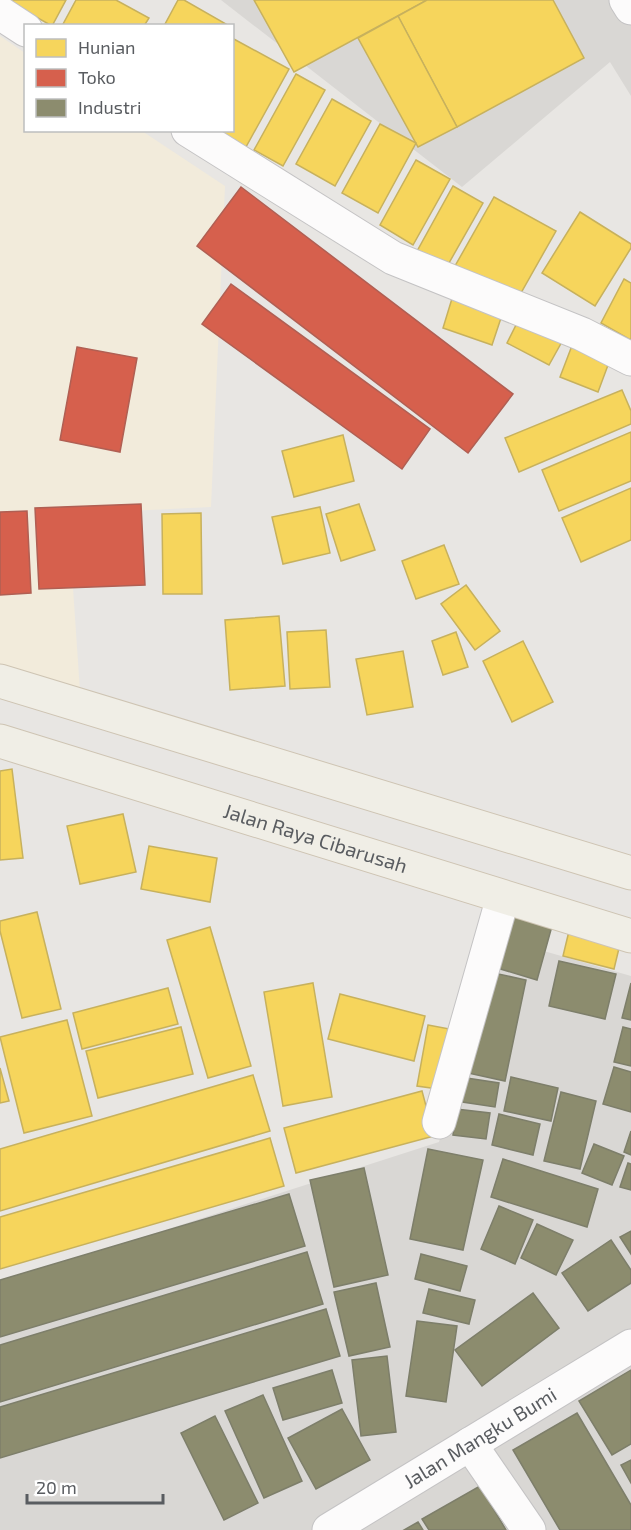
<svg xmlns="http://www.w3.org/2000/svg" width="631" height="1530" font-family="'Exo 2',sans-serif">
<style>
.commercial{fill:#f2ebdb}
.industrial{fill:#d9d7d4}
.homes{fill:#f6d55c;stroke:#c7b15d;stroke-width:1.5}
.shops{fill:#d6604d;stroke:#b05f53;stroke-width:1.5}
.industry{fill:#8c8c6e;stroke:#7d7e6a;stroke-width:1.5}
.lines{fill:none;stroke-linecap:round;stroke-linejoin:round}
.minor-casing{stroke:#c4c3c4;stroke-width:35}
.primary-casing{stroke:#cec4b3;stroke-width:35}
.minor{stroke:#fcfbfb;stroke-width:33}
.primary{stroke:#f0eee6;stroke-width:33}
.labels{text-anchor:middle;stroke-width:6;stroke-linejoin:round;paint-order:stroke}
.street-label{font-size:20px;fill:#595c60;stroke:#fff}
</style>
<rect width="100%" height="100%" fill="#e8e6e3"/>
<path class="commercial" d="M0 36 25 53 26 130 142 131 225 186 211 507 68 514 81 706 0 686Z"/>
<g class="industrial">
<path d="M221 0H631V96L610 62 462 187Z"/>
<path d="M495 937 631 976V1530H0V1283L439 1142Z"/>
</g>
<g class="homes">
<path d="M6 0H66L52 26Z"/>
<path d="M76 0H116L149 18 144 26H62Z"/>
<path d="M178 0H184L226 24 164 26Z"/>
<path d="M254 0H427L294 72Z"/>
<path d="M427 0H553L584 58 457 127 398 16Z"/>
<path d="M398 16 457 127 418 147 358 38Z"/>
<path d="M232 38 289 69 241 156 196 130H232Z"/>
<path d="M296 74 325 90 283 166 254 150Z"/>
<path d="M332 99 371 121 335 186 296 164Z"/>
<path d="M380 124 416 143 378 213 342 193Z"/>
<path d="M416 160 450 179 413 245 380 225Z"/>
<path d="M453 186 483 203 445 270 416 253Z"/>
<path d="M494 197 556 231 517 300 455 266Z"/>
<path d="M580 212 631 244V248L595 306 542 273Z"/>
<path d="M624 279 631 283V340L601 323Z"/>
<path d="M454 292 504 309 492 345 443 328Z"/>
<path d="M521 315 564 338 549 365 507 343Z"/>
<path d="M573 343 611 357 598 392 560 377Z"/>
<path d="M622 390 631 411V424L519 472 505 438Z"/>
<path d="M631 432V481L559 511 542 470Z"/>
<path d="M343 435 354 481 294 497 282 451Z"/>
<path d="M631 488V540L581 562 562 518Z"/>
<path d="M359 504 375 550 341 561 326 514Z"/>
<path d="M320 507 330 553 283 564 272 517Z"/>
<path d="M201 513 202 594H163L162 514Z"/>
<path d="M444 545 459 584 416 599 402 561Z"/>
<path d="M466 585 500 631 475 650 441 604Z"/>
<path d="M279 616 285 686 230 690 225 620Z"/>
<path d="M326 630 330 687 290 689 287 632Z"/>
<path d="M456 632 468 667 443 675 432 641Z"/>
<path d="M523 641 553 702 512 722 483 661Z"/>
<path d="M403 651 413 707 367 715 356 659Z"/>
<path d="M12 769 23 858 0 860V771Z"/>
<path d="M123 814 136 872 80 884 67 826Z"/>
<path d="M149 846 217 858 210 902 141 889Z"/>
<path d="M37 912 61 1009 22 1018 0 931V921Z"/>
<path d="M210 927 251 1066 208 1078 167 940Z"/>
<path d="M569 931 620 944 614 969 563 956Z"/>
<path d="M313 983 332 1097 283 1106 264 992Z"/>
<path d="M168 988 178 1024 82 1049 73 1013Z"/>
<path d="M340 994 425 1016 414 1061 328 1039Z"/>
<path d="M67 1020 92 1116 24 1133 0 1037Z"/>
<path d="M428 1025 455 1030 445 1090 417 1086Z"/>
<path d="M181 1027 193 1074 98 1098 86 1051Z"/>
<path d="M0 1068 9 1101 0 1103Z"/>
<path d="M253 1075 270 1131 0 1211V1149Z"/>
<path d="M422 1091 434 1136 296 1173 284 1128Z"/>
<path d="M270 1138 284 1186 0 1269V1217Z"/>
</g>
<g class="shops">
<path d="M241 187 513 394 468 453 197 246Z"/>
<path d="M231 284 430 429 402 469 202 324Z"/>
<path d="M77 347 137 358 120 452 60 440Z"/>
<path d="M141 504 145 585 39 589 35 508Z"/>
<path d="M27 511 31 593 0 595V512Z"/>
</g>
<g class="industry">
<path d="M512 914 552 926 537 980 497 968Z"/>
<path d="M559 961 616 974 605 1019 549 1006Z"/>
<path d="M489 972 526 980 505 1081 468 1073Z"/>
<path d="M631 983V1020L622 1018Z"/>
<path d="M623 1027 631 1029V1066L614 1062Z"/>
<path d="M614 1067 631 1072V1112L603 1104Z"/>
<path d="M460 1077 499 1083 495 1107 456 1101Z"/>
<path d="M511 1077 558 1088 551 1121 504 1111Z"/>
<path d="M561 1092 596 1101 580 1169 544 1161Z"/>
<path d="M456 1109 490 1113 486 1139 453 1135Z"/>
<path d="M499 1114 540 1124 533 1155 492 1145Z"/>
<path d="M631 1131V1155L624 1152Z"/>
<path d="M594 1144 624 1156 612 1185 582 1173Z"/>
<path d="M428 1149 483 1160 463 1250 410 1239Z"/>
<path d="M503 1159 598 1189 587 1227 491 1197Z"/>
<path d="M628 1163 631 1164V1190L620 1187Z"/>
<path d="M364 1168 388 1275 334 1287 310 1180Z"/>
<path d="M289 1194 305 1246 0 1337V1280Z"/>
<path d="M499 1206 533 1220 515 1264 481 1249Z"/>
<path d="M537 1224 573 1240 556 1275 521 1258Z"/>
<path d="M631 1231V1254L620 1237Z"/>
<path d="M611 1240 631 1270V1283L588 1311 562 1273Z"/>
<path d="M307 1252 323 1304 0 1402V1345Z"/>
<path d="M421 1254 467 1266 460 1291 415 1279Z"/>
<path d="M376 1283 390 1347 349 1356 334 1292Z"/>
<path d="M429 1289 475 1300 469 1324 423 1313Z"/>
<path d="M533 1293 559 1328 482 1386 455 1350Z"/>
<path d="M326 1309 340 1356 0 1458V1407Z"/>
<path d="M417 1321 457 1326 446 1402 406 1396Z"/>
<path d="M387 1356 396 1432 361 1436 352 1360Z"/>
<path d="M332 1370 342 1403 283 1420 273 1388Z"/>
<path d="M631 1370V1444L612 1455 579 1401Z"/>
<path d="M263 1395 302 1481 264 1498 225 1411Z"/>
<path d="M342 1409 370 1460 316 1489 288 1438Z"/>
<path d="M577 1413 631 1505V1530H560L513 1450Z"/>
<path d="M215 1416 258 1503 224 1520 181 1433Z"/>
<path d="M631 1460V1483L621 1465Z"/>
<path d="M480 1486 506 1530H429L422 1519Z"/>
<path d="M418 1522 423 1530H404Z"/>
</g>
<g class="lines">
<g class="minor-casing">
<g id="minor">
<path d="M626 0 631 8"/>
<path d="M0 13 26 30"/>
<path d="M188 130 393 258 582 334 631 359"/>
<path d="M439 1122 503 897"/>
<path d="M470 1444 529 1530"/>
<path id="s1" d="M329 1530 631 1346"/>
</g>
</g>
<g class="primary-casing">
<g id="primary">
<path d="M0 681 631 873"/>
<path id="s2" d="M0 741 631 936"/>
</g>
</g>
<use href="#minor" class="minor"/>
<use href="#primary" class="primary"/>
</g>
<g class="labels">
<g class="street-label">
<text dy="7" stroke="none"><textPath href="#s2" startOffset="330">Jalan Raya Cibarusah</textPath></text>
<text dy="7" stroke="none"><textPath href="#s1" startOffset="177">Jalan Mangku Bumi</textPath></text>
</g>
</g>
<rect x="24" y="24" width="210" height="108" fill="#ffffff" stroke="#bdbebf" stroke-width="1.5"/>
<rect x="36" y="39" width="30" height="18" fill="#f6d55c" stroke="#bdbebf" stroke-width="1.5"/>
<text x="78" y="54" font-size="18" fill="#595c60">Hunian</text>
<rect x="36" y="69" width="30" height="18" fill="#d6604d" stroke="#bdbebf" stroke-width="1.5"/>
<text x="78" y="84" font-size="18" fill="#595c60">Toko</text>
<rect x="36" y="99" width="30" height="18" fill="#8c8c6e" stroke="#bdbebf" stroke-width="1.5"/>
<text x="78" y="114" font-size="18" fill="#595c60">Industri</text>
<path d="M27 1494v9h136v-9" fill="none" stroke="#595c60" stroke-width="3"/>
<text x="36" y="1494" font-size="18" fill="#595c60" stroke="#ffffff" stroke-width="4.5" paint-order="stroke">20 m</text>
</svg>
